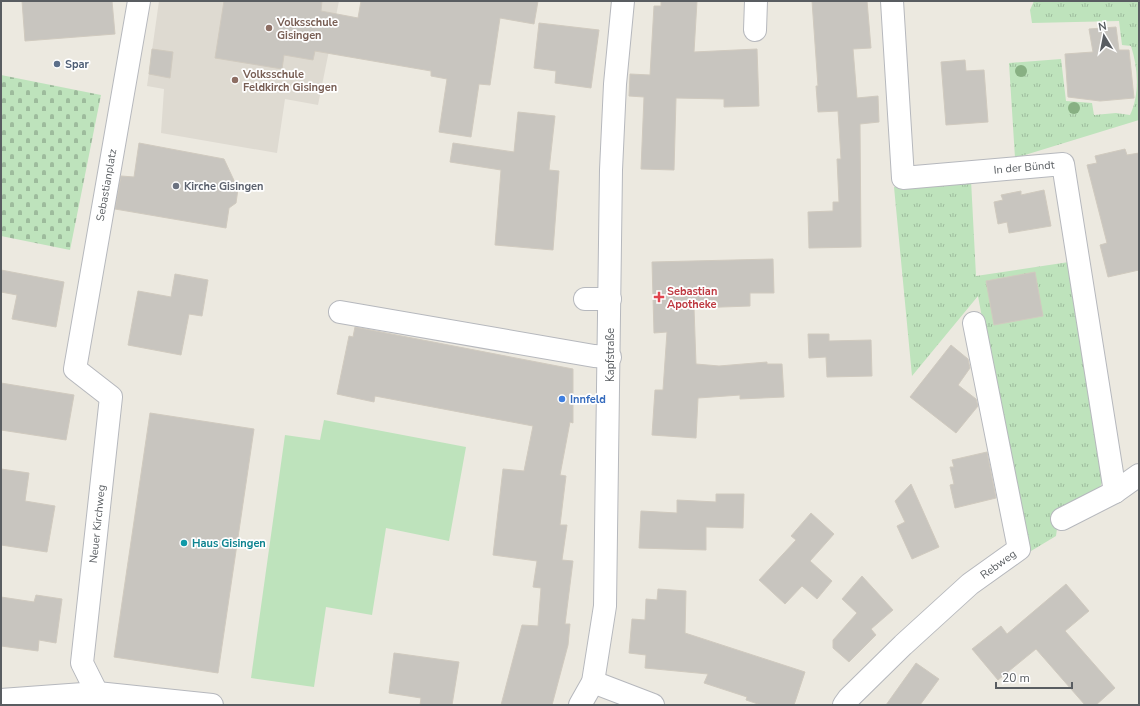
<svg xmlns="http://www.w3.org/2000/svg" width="1140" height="706" font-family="'Nunito Sans',sans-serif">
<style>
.education{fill:#dedad1}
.grass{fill:url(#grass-tufts)}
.cemetery{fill:url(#cemetery-stones)}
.green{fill:#bee3bc}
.building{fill:#c8c5bf;stroke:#d0cabf}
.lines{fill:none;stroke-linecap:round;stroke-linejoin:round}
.minor-casing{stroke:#b6b8bd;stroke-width:24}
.minor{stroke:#fff;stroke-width:22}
.tree{fill:#88b083}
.education-dot{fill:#8d6e63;stroke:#fff;stroke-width:1.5}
.service-dot{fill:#5c6f8a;stroke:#fff;stroke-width:1.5}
.worship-dot{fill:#6b7280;stroke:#fff;stroke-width:1.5}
.health-dot{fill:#e0444e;stroke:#fff;stroke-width:1.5}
.shop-dot{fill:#3f7fe0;stroke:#fff;stroke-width:1.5}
.culture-dot{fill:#0f9aa8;stroke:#fff;stroke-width:1.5}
.labels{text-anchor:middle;stroke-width:3.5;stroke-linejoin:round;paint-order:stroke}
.education-label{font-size:11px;font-weight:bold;fill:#785e54;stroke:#fff;text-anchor:start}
.service-label{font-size:11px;font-weight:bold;fill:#4e5e75;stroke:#fff;text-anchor:start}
.street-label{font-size:11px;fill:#595d61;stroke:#fff}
.worship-label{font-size:11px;font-weight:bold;fill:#5b616d;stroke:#fff;text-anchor:start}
.health-label{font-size:11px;font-weight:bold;fill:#be3a42;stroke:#fff;text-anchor:start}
.shop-label{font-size:11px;font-weight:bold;fill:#366cbe;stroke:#fff;text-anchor:start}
.culture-label{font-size:11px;font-weight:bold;fill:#0d838f;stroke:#fff;text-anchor:start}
</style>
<defs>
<pattern id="grass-tufts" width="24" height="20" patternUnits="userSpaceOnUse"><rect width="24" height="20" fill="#bee3bc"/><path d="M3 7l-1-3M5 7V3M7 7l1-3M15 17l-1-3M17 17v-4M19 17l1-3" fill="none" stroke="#9dbb9c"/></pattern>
<pattern id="cemetery-stones" width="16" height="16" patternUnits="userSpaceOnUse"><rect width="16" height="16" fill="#bee3bc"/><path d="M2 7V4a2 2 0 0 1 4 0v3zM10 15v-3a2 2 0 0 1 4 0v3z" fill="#9dbb9c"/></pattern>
</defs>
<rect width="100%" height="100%" fill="#ece9e0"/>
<path class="education" d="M159 1H339L318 105 285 99 277 153 161 133 164 89 147 86Z"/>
<g class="grass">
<path d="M1034 1H1139V120L1015 158 1009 63 1061 59 1066 101 1092 103 1094 115 1116 113 1130 115C1140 94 1138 68 1131 46L1122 45 1119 21 1032 23 1030 10Z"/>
<path d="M971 180 976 276 1069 262 1104 478 1100 487 1059 514 1056 536 1026 554 978 296 912 376 894 187Z"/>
</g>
<path class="cemetery" d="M1 75 101 95 70 250 1 236Z"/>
<path class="green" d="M324 420 466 447 449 541 386 528 372 615 326 607 314 687 251 678 285 435 320 440Z"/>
<g class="building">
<path d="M22 1H112L115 34 25 41Z"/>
<path d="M224 1H322L321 11 358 18 361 1H538L534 24 500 18 490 85 479 84 471 137 439 132 447 79 431 76V71L315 51 313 60 284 55 282 69 215 58Z"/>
<path d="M661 1H697L694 52 757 49 759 106 724 107V99L676 98 674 170 641 169 644 97 629 96 630 74 650 75 654 6H661Z"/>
<path d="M812 1H867L871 48 853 49 857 98 878 96 879 122 860 124 861 247 809 248 808 212 833 211V202H839L837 159H841L838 111 818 112 816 86H818Z"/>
<path d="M539 23 599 30 591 88 555 83 556 71 534 68Z"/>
<path d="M1116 27 1119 50H1129L1134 98 1100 101 1068 97 1065 54 1093 52 1089 29Z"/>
<path d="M152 49 173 52 170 78 149 74Z"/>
<path d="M965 60 966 71 984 70 988 122 946 125 941 62Z"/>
<path d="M518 112 555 116 549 170 559 171 553 250 495 245 501 170 450 162 453 143 514 152Z"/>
<path d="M139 143 224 159 238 189 236 203 229 208 226 228 115 209 121 176 134 177Z"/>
<path d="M1125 149 1127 155 1139 153V270L1108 277 1100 245 1107 243 1087 165 1097 163 1095 156Z"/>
<path d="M1044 190 1051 226 1009 233 1007 222 998 224 994 202 1003 200 1001 195 1021 191V195Z"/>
<path d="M773 259 774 293H750V306L694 308 696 364 719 366 767 362V364H782L784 397 740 399V395L698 398 696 438 652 435 655 390H663L667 332 654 333 652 262Z"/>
<path d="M1 270 64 282 56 327 12 319 17 295 1 292Z"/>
<path d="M1035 272 1043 316 994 325 986 281Z"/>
<path d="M175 274 208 280 202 316 189 314 181 355 128 345 138 291 171 297Z"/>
<path d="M355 327 573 369V423L570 422 560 475 566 476 560 525H567L562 560 573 561 565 624H570L568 645 552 705H501L522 625 538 626 541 588 533 587 537 561 493 555 503 469 524 471 533 426 375 396 374 402 337 394 349 336 353 337Z"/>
<path d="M808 334H829V341L871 340 872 376 827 377 826 357 809 358Z"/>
<path d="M951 345 968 359 970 368 958 385 976 399 978 406 956 433 910 397Z"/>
<path d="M1 383 74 395 66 440 1 430Z"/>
<path d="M150 413 254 429 218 673 114 657Z"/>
<path d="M987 452 996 498 955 508 950 485 954 484 950 467H954L952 460Z"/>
<path d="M1 469 29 473 25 501 55 506 47 552 1 545Z"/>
<path d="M911 484 939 547 912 559 897 526 905 522 895 501Z"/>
<path d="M716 494H744L743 528 706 527V550L639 548 641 511 677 513V500L716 502Z"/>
<path d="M811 513 834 534 810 561 832 581 817 599 802 586 785 604 759 580 796 540 791 536Z"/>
<path d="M862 576 893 610 871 629 876 635 849 662 833 648V640L857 613 842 599Z"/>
<path d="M1066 584 1089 611 1065 631 1115 688 1096 705H1085L1036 649 998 680 972 649 1001 626 1007 634Z"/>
<path d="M658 589 686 591 685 633 805 672 794 705H761L746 700 747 697 704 683 708 674 645 668 646 655 629 653 632 619 645 620 646 599 657 600Z"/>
<path d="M36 595 62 599 56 643 39 640 38 651 1 646V597L34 602Z"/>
<path d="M394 653 459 662 452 705H420L421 698 389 693Z"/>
<path d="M916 663 939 679 920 705H886Z"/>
</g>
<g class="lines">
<g class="minor-casing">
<g id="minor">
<path d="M892 1 903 178 1063 164 1115 492"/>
<path d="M755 30 756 1"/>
<path d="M585 299H610"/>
<path d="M340 312 594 356 610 357"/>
<path d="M1062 519 1115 492 1139 475"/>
<path d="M593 682 653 705"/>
<path d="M97 693 82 663 111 397 75 369 139 1"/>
<path d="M1 700 97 693 212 705"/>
<path d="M580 705 593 682 605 606 611 170 615 84 623 1"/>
<path d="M844 705 849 698 903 645 970 584 1019 549 974 323"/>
</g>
</g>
<use href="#minor" class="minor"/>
</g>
<g class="tree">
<circle cx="1021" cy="71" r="6"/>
<circle cx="1074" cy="108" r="6"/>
</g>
<g class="education-dot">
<circle cx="269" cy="28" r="4"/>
<circle cx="235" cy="80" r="4"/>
</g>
<circle class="service-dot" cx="57" cy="64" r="4"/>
<circle class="worship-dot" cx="176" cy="186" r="4"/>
<path class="health-dot" d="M657 291h4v4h4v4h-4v4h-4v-4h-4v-4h4z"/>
<circle class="shop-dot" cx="562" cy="399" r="4"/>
<circle class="culture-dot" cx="184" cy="543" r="4"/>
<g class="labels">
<g class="education-label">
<text x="277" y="26">Volksschule<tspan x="277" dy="13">Gisingen</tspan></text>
<text x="243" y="78">Volksschule<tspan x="243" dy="13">Feldkirch Gisingen</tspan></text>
</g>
<g class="service-label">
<text x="65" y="68">Spar</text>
</g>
<g class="street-label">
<text transform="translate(1024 167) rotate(-5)" y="4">In der Bündt</text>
<text transform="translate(106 185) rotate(-80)" y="4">Sebastianplatz</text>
<text transform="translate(610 355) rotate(-90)" y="4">Kapfstraße</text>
<text transform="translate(97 524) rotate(-84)" y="4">Neuer Kirchweg</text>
<text transform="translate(998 564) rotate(-36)" y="4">Rebweg</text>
</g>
<g class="worship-label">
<text x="184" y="190">Kirche Gisingen</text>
</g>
<g class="health-label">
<text x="667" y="295">Sebastian<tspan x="667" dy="13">Apotheke</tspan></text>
</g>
<g class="shop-label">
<text x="570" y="403">Innfeld</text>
</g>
<g class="culture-label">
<text x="192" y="547">Haus Gisingen</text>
</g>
</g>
<rect width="1140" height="706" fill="none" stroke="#595d61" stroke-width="4"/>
<g transform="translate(1104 36) rotate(350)" stroke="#ffffff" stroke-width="3" paint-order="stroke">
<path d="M0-3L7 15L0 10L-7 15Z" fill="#595d61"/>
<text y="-6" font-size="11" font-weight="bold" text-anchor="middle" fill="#595d61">N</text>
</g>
<path d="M996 682v6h76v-6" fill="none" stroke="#595d61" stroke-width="2"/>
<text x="1002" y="682" font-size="12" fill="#595d61" stroke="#ffffff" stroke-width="3" paint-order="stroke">20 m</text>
</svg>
